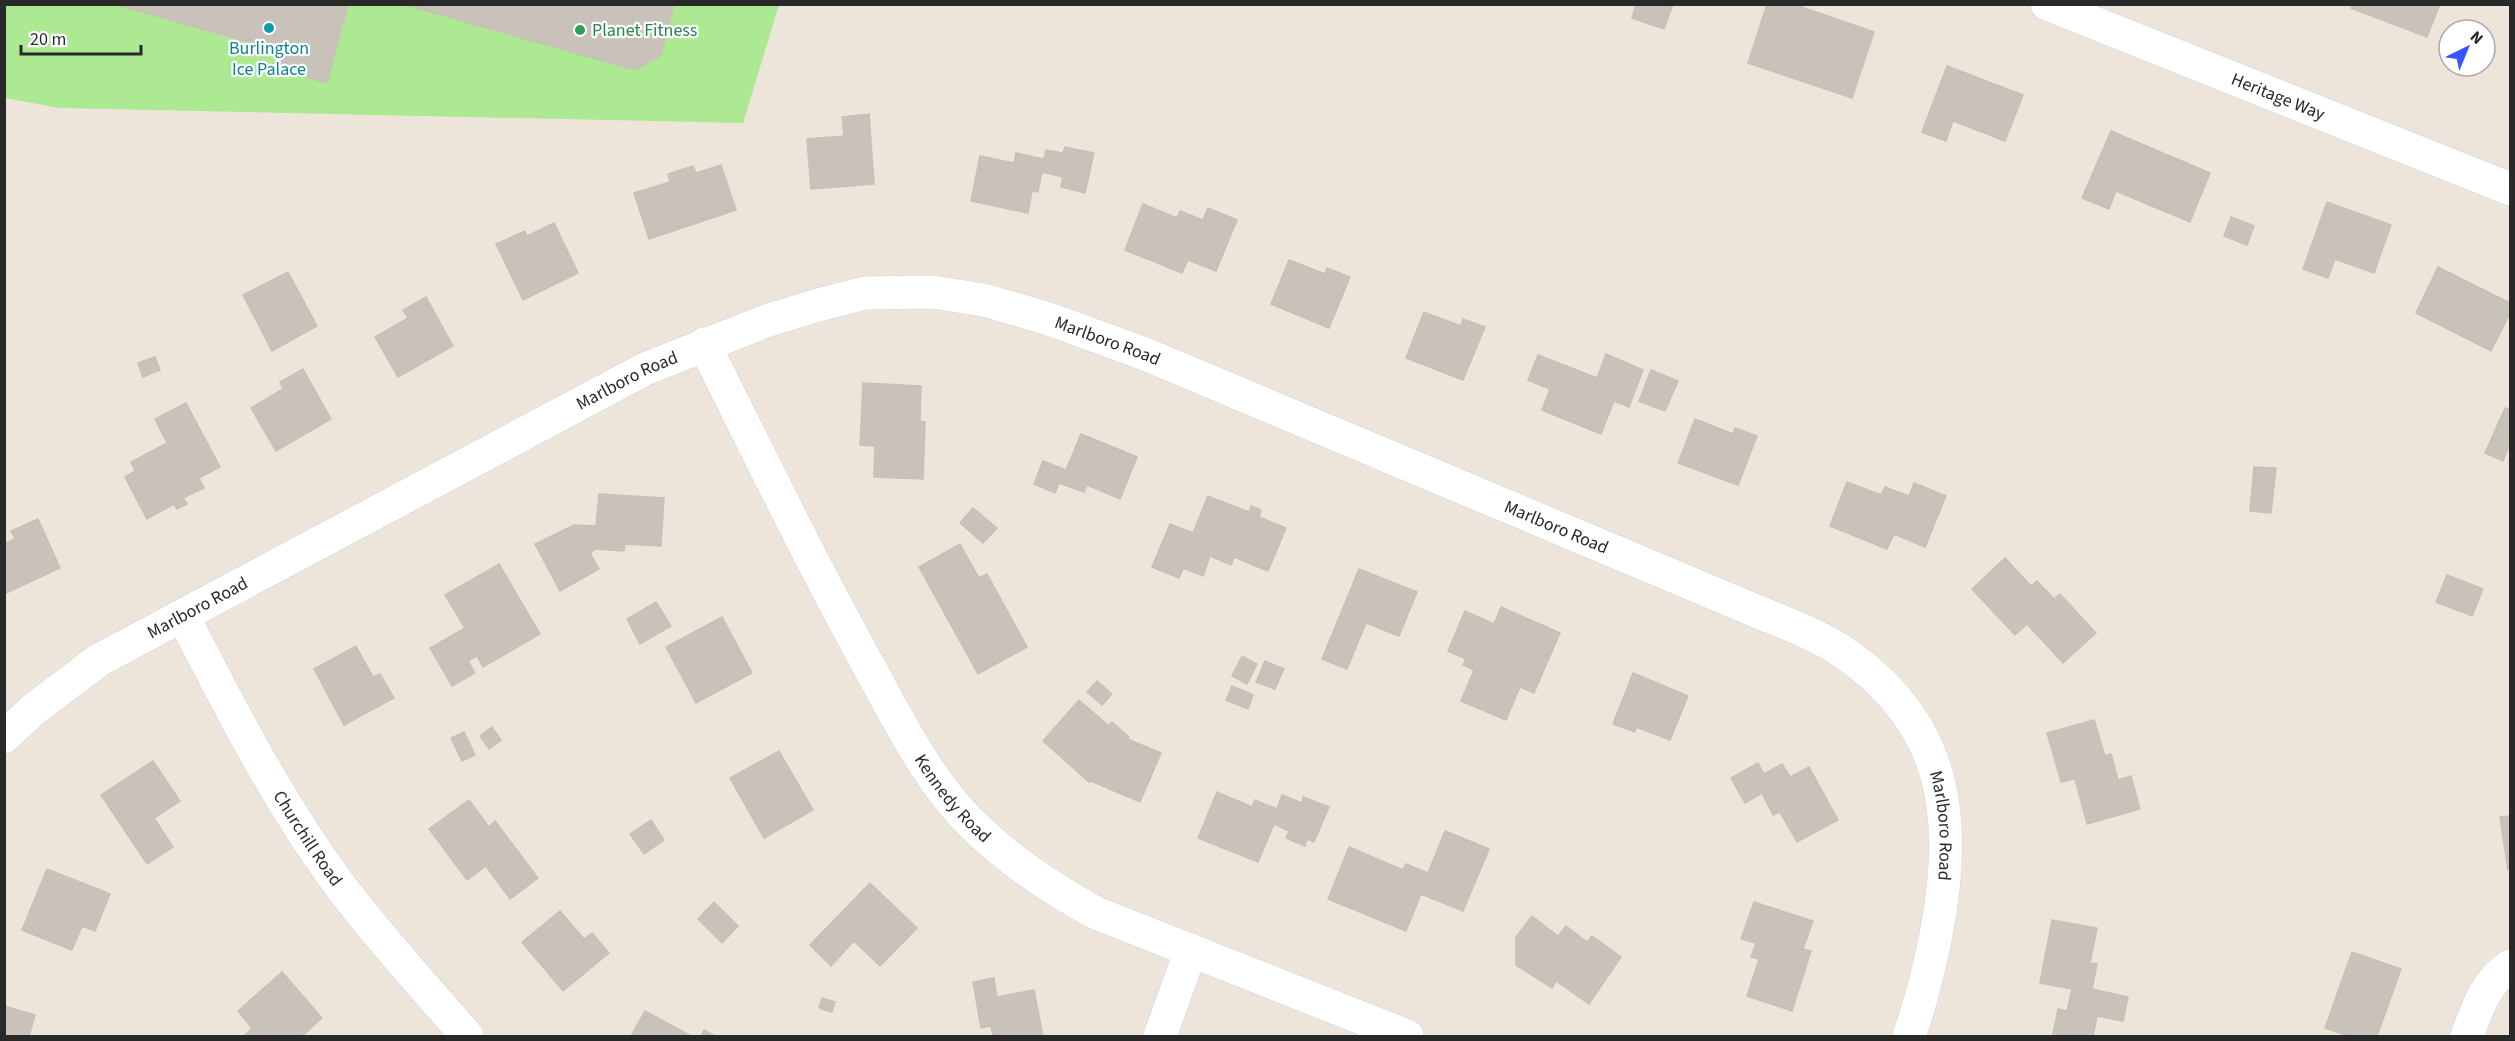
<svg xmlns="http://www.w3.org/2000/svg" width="2515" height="1041" font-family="'Source Sans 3',sans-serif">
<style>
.green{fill:#ade892}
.building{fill:#c8c2ba;stroke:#c8c1b4;stroke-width:1.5}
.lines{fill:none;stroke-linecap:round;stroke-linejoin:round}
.street-casing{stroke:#cfd3e4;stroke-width:34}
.street{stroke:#fff;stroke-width:33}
.culture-dot{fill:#0f9aa8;stroke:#fff;stroke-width:2}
.leisure-dot{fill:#2e9e5b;stroke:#fff;stroke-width:2}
.labels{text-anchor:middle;stroke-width:4.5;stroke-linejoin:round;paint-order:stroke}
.leisure-label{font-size:18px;fill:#27864d;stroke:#fff;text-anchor:start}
.culture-label{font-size:18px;fill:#0d838f;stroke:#fff}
.street-label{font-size:18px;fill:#292929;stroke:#fff}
</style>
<rect width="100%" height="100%" fill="#ede5da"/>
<path class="green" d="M4 5H779L743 123 60 108 5 98Z"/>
<g class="building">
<path d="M114 4H348L327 83 274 68 280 51Z"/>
<path d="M403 4H674L661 55 635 70Z"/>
<path d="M1636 4H1673L1664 29 1632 18Z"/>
<path d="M1767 4H1793L1874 32 1852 98 1748 63Z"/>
<path d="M2353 4H2440L2427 37 2351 8Z"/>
<path d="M1947 66 2023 95 2005 141 1953 121 1946 141 1922 132Z"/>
<path d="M869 114 874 184 811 189 807 139 844 136 842 117Z"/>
<path d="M2111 131 2210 173 2190 222 2116 191 2109 209 2082 198Z"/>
<path d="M1065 147 1094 153 1085 193 1061 187 1063 177 1042 172 1038 192 1032 191 1028 213 971 201 980 156 1014 163 1016 153 1044 159 1046 150 1063 153Z"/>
<path d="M721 165 736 210 649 239 634 193 670 182 668 174 693 166 696 173Z"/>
<path d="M2327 202 2391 225 2374 273 2335 259 2328 278 2303 269Z"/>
<path d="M1143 204 1177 218 1180 211 1203 220 1208 208 1237 220 1216 271 1188 260 1182 273 1125 250Z"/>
<path d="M2231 217 2254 226 2247 245 2224 236Z"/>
<path d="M554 223 578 273 523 300 496 244 525 231 527 236Z"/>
<path d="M1289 260 1325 274 1327 268 1350 277 1329 328 1271 304Z"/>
<path d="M2438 267 2510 303V313L2491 351 2416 313Z"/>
<path d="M288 272 317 326 272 351 243 295Z"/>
<path d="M426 297 453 346 398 377 375 337 408 318 403 310Z"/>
<path d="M1424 312 1461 326 1463 319 1485 327 1463 380 1406 358Z"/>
<path d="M1606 354 1643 370 1629 407 1614 401 1601 434 1542 410 1550 389 1528 380 1538 355 1597 378Z"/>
<path d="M155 357 160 370 143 377 138 363Z"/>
<path d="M303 369 331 419 276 451 251 408 283 389 280 382Z"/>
<path d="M1651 370 1678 381 1665 411 1639 401Z"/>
<path d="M863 383 921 386 920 421 925 422 923 479 874 477 875 446 860 445Z"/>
<path d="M186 403 220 467 199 478 204 488 183 498 187 504 177 509 174 504 147 519 125 477 135 471 131 462 167 443 155 419Z"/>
<path d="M2505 408 2510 410V444L2503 461 2485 453Z"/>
<path d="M1695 419 1733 434 1735 428 1757 436 1738 485 1678 463Z"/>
<path d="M1081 434 1137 457 1120 499 1087 485 1084 492 1059 483 1055 493 1034 484 1043 461 1066 470Z"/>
<path d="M2254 467 2276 468 2271 513 2250 511Z"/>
<path d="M1847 482 1881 495 1885 487 1909 496 1914 483 1946 496 1925 547 1894 534 1887 549 1830 526Z"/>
<path d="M599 494 664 498 661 546 625 544 624 551 596 549 590 553 599 569 560 591 535 544 574 525 596 526Z"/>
<path d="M1208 496 1249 512 1251 506 1261 510 1259 517 1286 528 1268 571 1234 557 1231 565 1210 556 1203 576 1183 568 1179 578 1152 567 1170 524 1193 533Z"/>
<path d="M973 508 997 528 983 543 960 523Z"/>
<path d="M38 519 60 568 4 594V544L15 539 11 531Z"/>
<path d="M960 544 979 578 987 574 1027 647 978 674 919 567Z"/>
<path d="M2005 558 2031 586 2037 581 2054 599 2060 594 2096 633 2063 663 2027 624 2015 635 1972 589Z"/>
<path d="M499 564 540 634 483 667 477 656 468 661 475 673 452 686 430 648 465 628 445 595Z"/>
<path d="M1359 569 1417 592 1399 636 1366 623 1347 669 1322 659Z"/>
<path d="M2447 575 2483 589 2472 616 2436 602Z"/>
<path d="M656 602 671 626 640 644 627 619Z"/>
<path d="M1501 607 1560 633 1534 693 1520 687 1506 720 1461 701 1474 670 1463 665 1466 659 1448 651 1465 611 1494 624Z"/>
<path d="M722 617 752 673 696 703 666 647Z"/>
<path d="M356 646 373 677 380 674 394 698 344 725 314 669Z"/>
<path d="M1242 656 1257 664 1247 684 1232 676Z"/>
<path d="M1265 661 1284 669 1275 689 1256 682Z"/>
<path d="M1633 673 1688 696 1670 740 1636 727 1635 732 1613 724Z"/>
<path d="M1097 681 1112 694 1102 705 1087 692Z"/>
<path d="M1232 686 1253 695 1248 709 1226 700Z"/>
<path d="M1079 700 1109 726 1112 722 1129 737 1127 739 1161 753 1140 802 1091 781 1089 782 1043 741Z"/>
<path d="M2094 720 2105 756 2111 754 2118 780 2131 776 2140 809 2087 824 2075 779 2061 782 2047 733Z"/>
<path d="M492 727 501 740 489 749 480 736Z"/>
<path d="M464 732 475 755 462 761 451 738Z"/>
<path d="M779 751 813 810 764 838 730 778Z"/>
<path d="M153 761 180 801 154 818 173 847 147 864 101 795Z"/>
<path d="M1758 763 1764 774 1782 764 1790 777 1809 767 1838 820 1797 842 1780 812 1773 815 1762 793 1745 803 1731 778Z"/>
<path d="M1217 792 1252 807 1255 800 1277 809 1282 795 1302 803 1303 797 1329 807 1314 842 1307 839 1305 846 1286 838 1289 831 1274 824 1258 862 1198 838Z"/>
<path d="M469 800 489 827 495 821 538 878 510 899 486 866 467 880 429 829Z"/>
<path d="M2510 816V869L2508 870 2500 817Z"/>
<path d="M651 820 664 840 644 854 630 834Z"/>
<path d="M1445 831 1489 849 1463 911 1421 894 1406 931 1328 899 1349 847 1403 870 1406 864 1428 873Z"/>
<path d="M47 869 110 894 95 931 82 926 72 950 22 930Z"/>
<path d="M870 883 917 928 880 966 854 941 831 966 810 945Z"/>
<path d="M714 902 738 926 722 943 698 919Z"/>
<path d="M1754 902 1813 921 1803 949 1811 951 1792 1011 1747 996 1759 959 1751 957 1756 943 1741 939Z"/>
<path d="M560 911 584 939 592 933 609 953 563 991 522 942Z"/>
<path d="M1532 916 1558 936 1566 926 1587 942 1592 936 1621 957 1589 1004 1556 981 1552 988 1516 965V937Z"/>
<path d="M2052 920 2097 928 2090 963 2097 964 2092 989 2128 997 2123 1021 2097 1016 2093 1036 2053 1034 2058 1009 2067 1011 2072 989 2040 983Z"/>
<path d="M2352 952 2401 969 2377 1036H2349L2325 1028Z"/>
<path d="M282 972 322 1018 302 1036H244L252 1028 238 1011Z"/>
<path d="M994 978 997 997 1034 990 1043 1036H993L991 1026 981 1028 973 982Z"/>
<path d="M822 998 835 1002 832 1012 819 1008Z"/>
<path d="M4 1006 35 1015 29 1036H4Z"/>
<path d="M645 1011 691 1036H631Z"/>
<path d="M704 1030 715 1036H701Z"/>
</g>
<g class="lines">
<g class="street-casing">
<g id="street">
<path id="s1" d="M2047 4 2510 189"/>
<path id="s2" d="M704 344C757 451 810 559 867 663 898 719 926 778 971 823 1008 860 1050 888 1096 913L1407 1036"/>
<path id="s3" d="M183 616C230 708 277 800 338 883 378 937 424 986 467 1036"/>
<path id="s4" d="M4 737 34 709 99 660 645 369 766 321 818 305 865 293 932 292 984 300 1046 318 1145 354 1749 608C1779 621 1812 632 1840 650 1947 721 1959 818 1936 935 1929 970 1921 1003 1909 1036"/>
<path d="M1160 1036 1191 950"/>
<path d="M2467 1036C2477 1009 2485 983 2510 966"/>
</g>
</g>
<use href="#street" class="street"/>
</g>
<circle class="culture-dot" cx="269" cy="28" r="6"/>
<circle class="leisure-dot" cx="580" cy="30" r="6"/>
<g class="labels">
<g class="leisure-label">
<text x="592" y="36">Planet Fitness</text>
</g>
<g class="culture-label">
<text x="269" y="54">Burlington<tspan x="269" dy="21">Ice Palace</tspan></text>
</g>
<g class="street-label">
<text dy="6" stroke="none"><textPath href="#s1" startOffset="249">Heritage Way</textPath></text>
<text dy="6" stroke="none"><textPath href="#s4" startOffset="1224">Marlboro Road</textPath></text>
<text dy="6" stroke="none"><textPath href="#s4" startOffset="720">Marlboro Road</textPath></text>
<text dy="6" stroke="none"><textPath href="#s4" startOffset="1710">Marlboro Road</textPath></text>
<text dy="6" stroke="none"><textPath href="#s4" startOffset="234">Marlboro Road</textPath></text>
<text dy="6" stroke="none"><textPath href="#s2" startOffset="519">Kennedy Road</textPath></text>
<text dy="6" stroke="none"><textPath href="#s4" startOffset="2232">Marlboro Road</textPath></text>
<text dy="6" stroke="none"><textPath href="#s3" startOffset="255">Churchill Road</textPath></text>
</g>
</g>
<rect width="2515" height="1041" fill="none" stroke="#292929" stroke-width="12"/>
<g transform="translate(2467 48) rotate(43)"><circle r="28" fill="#ffffff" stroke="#a9a9a9" stroke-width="1.5"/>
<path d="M0-4.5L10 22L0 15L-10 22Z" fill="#3555ff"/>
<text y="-9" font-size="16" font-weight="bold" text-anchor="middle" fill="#292929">N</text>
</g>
<path d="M21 45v9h120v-9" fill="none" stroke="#292929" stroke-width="3"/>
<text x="30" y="45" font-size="18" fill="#292929" stroke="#ffffff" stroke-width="4.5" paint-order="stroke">20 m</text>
</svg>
